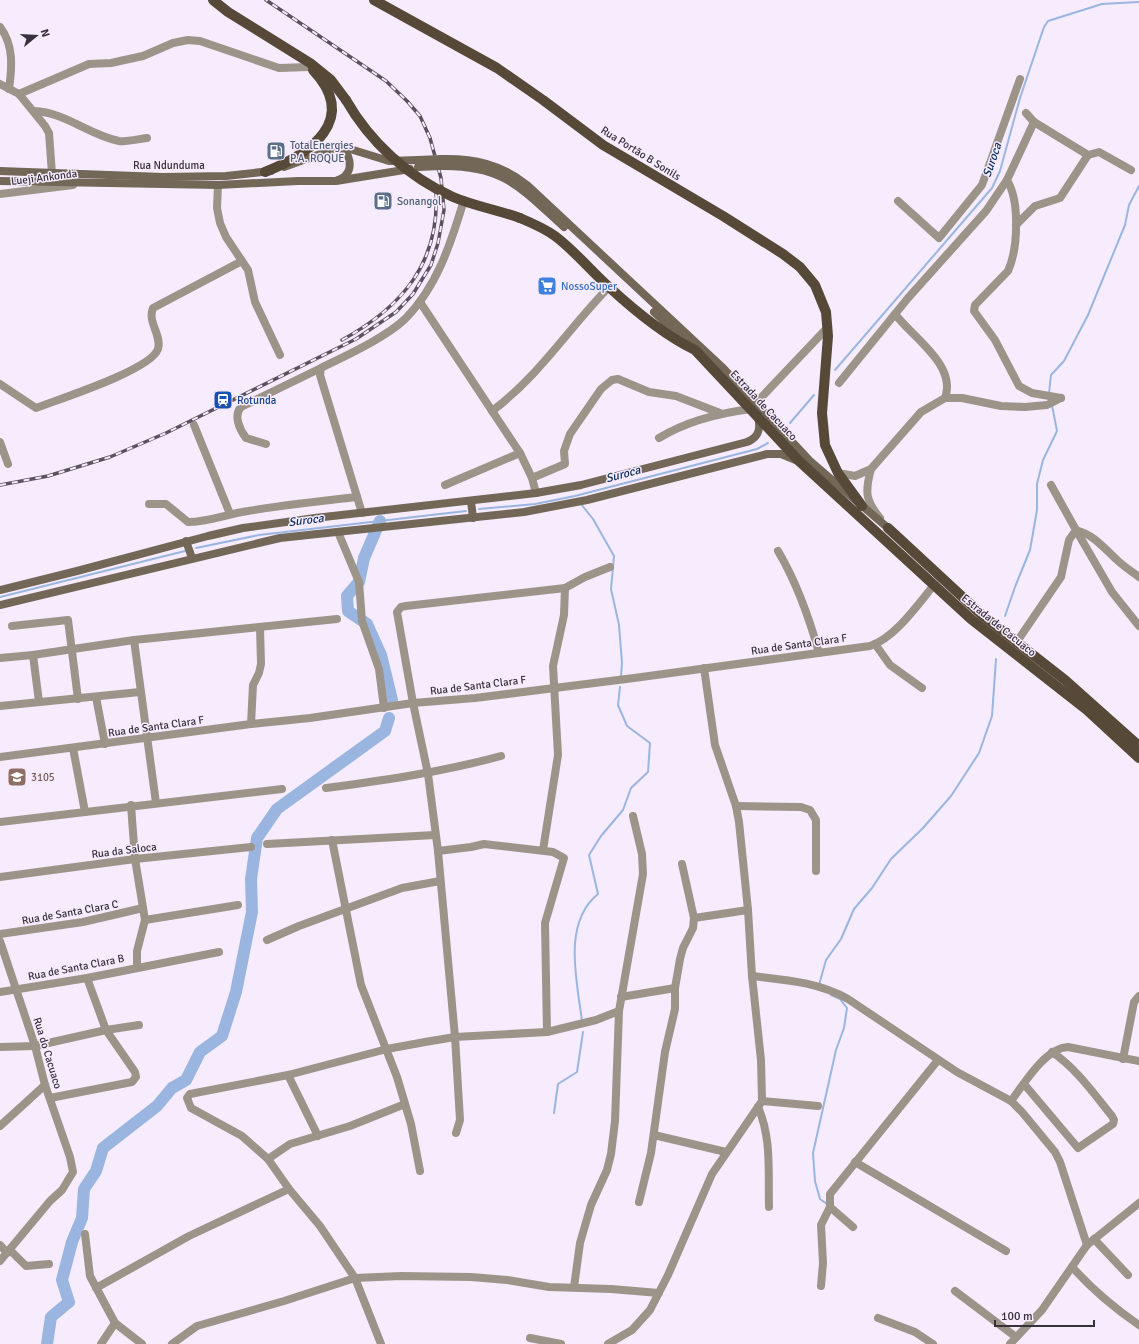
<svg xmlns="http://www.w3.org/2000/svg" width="1139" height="1344" font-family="Signika,sans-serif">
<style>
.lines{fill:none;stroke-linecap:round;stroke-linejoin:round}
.stream{stroke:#9ab6e0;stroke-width:2}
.river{stroke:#9ab6e0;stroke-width:12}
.minor{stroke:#9c9489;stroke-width:8}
.tertiary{stroke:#9c9489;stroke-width:8}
.secondary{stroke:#736758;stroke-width:8}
.primary{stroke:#574937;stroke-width:10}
.rail-casing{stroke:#5a535f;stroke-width:3.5}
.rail{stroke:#f6ecfd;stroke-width:2;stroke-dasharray:6;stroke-linecap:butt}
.secondary-bridge{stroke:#736758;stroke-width:8}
.primary-bridge{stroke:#574937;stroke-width:10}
.labels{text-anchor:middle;stroke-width:3;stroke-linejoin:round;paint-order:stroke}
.service-label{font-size:11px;fill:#4e5e75;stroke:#f6ecfd;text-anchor:start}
.street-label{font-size:11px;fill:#37313c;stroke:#f6ecfd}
.shop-label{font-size:11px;fill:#366cbe;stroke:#f6ecfd;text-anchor:start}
.transit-label{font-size:11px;fill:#164399;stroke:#f6ecfd;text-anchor:start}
.education-label{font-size:11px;fill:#785e54;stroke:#f6ecfd;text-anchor:start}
.water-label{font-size:12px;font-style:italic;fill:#0d3062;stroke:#f6ecfd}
</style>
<rect width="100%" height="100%" fill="#f6ecfd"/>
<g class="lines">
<g class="stream">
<path d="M835 370 992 188 1000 171 1020 98 1044 27 1048 21 1102 4 1139 2"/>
<path d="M1049 393 1051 375 1064 361 1088 315 1125 225 1129 205 1139 186"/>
<path d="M790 423 814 395"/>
<path d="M581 504 593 519 614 556 611 589 619 625 622 663 621 676"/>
<path d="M479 509 535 504 575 496 757 449 768 443"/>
<path d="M196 548 259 535 466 511"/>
<path d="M0 597 185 551"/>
<path d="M1005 616 1015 587 1030 550 1037 510V484L1043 460 1057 431 1052 405"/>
<path d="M819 985 826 960 841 939 854 909 872 888 891 859 923 828 951 796 979 753 992 716 996 659"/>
<path d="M582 1021C577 981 562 923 598 894L589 855 601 836 623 810 631 788 648 772 650 743 627 726 618 705 620 687"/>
<path d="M554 1113 558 1084 577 1072 583 1032"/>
<path d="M827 1204 820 1199 815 1181 813 1153 836 1050 844 1028 847 1008 840 999 831 995"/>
</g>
<g class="river">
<path d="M380 521 364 558 359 582 347 596 348 611 367 624 381 655 392 700"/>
<path d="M47 1344 51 1317 69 1302 62 1280 72 1242 82 1218 84 1189 96 1171 103 1148 157 1106 172 1088 186 1080 200 1052 222 1036 236 992 252 912 251 879 257 838 277 809 385 731 389 718"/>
</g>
<g class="minor">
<path d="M0 27C14 45 12 68 9 89"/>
<path d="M0 84 19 94 45 126 49 133 52 174"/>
<path d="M19 94 89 64 111 63 129 59 143 56 173 43 188 40 200 41 279 68 309 67"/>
<path d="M34 111C65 112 89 135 119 141 128 142 138 139 147 138"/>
<path d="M1026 113 1034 122"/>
<path d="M218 185 217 208 220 223 226 237 248 270 255 302 280 355"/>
<path d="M0 194 73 185"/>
<path d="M898 201 939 238 982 185 1020 79"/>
<path d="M1016 225 1035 206 1060 198 1088 155"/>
<path d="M420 302 520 453 532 478 536 493"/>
<path d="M895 314C913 338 957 365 945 398"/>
<path d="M839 383 908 298 986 211 1007 180"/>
<path d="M0 384 36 408C59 399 151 370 158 349 162 335 147 322 153 308L242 261"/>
<path d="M1061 398 1032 393 1019 386 995 340 974 311 975 305 1008 271C1018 249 1020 201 1007 180L1034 122 1088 155 1099 152 1131 170"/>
<path d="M756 403 828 327"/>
<path d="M492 411C538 377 569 328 609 287"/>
<path d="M194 425 230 514"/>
<path d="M659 438C687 421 719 413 751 409"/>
<path d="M0 442 8 464"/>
<path d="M266 444 246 438C240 430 233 416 241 407L321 368"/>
<path d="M871 469C865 491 865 500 880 518"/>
<path d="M838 473 855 476 871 469 921 412 945 398H962L1001 406 1025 407 1047 405 1061 398"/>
<path d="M532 478 565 464 564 451 570 434 601 389 612 380 618 379 649 392 676 396 720 413"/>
<path d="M445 485 520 453"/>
<path d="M149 504H166L188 522C209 522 227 514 248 511 284 505 320 501 357 497"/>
<path d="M362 513 320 375 321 368C345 356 385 338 405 319 437 287 451 243 464 200"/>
<path d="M1076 530 1112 592 1139 626"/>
<path d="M1076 530C1094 535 1103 547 1116 559 1123 566 1131 571 1139 577"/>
<path d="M338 532 359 582 362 621 379 669 384 708"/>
<path d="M778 551C797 583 809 617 819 653"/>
<path d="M12 626 68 620 78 699"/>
<path d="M134 640 156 803"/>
<path d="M1016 643 1061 577 1069 540 1076 530 1051 485"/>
<path d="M875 644 890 665 922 688"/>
<path d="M33 655 39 702"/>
<path d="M0 658 33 655 134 640 337 619"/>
<path d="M96 697 105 744"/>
<path d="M0 706 140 692"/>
<path d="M251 724 253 685 259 673 261 664 260 627"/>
<path d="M73 748 85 812"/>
<path d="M326 788C386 780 442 772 501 756"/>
<path d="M131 805 135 859 145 920 137 951V967"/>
<path d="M736 806 801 807 810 810 816 820V871"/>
<path d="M0 822 282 789"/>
<path d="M332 840 361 985 397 1077 411 1124 420 1171"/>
<path d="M267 844 435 835"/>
<path d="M543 850 558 755 553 666 564 615 565 588"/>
<path d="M438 851 471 847 484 844 553 852 564 858 545 923 547 1032"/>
<path d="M682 864 694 918"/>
<path d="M0 877 135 859 251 847"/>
<path d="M145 920 238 905"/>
<path d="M0 934 83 922 143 908"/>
<path d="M267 940 299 926 402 888 440 881"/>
<path d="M0 941 35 1046 45 1085 70 1157 73 1172 62 1190 50 1201 0 1261"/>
<path d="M752 976C786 980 818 982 848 999L957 1072 1011 1101 1022 1112 1055 1152 1060 1162 1087 1245"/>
<path d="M0 992 87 978 219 952"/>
<path d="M621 997 675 988"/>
<path d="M0 1047 35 1046 106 1030 139 1025"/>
<path d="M1123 1059 1134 1002 1139 996"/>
<path d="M288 1075 318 1136"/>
<path d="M1024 1084 1078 1148 1113 1124 1114 1120 1112 1116C1094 1094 1077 1069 1052 1052"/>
<path d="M50 1098 132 1082 136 1077 135 1072 106 1030 87 978"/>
<path d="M762 1101 818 1106"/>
<path d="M1011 1101C1024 1084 1045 1048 1068 1047L1139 1061"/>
<path d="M758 1107C772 1138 768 1174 769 1207"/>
<path d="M0 1126 45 1085"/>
<path d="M456 1133 460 1120 455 1037 438 851 428 774 413 703 397 612 401 607 406 606 565 588 585 577 610 567"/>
<path d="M654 1135 726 1152"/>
<path d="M268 1159 290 1144 350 1126 405 1104"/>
<path d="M855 1162 1006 1251"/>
<path d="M639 1202 651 1153 665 1052 675 1009V988L680 959 683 948 693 928 694 918 748 910"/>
<path d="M830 1207 853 1227"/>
<path d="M85 1234 90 1276 115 1323 142 1344"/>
<path d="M1094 1239 1128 1275"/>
<path d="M0 1245 7 1253"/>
<path d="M10 1250 26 1266 49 1264"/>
<path d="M1072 1267C1092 1289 1114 1308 1139 1325"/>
<path d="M821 1286 823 1263 821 1225 830 1207V1194L938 1060"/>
<path d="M574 1287 580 1243 591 1205 607 1170 611 1154 615 1121 619 1011 643 874 642 854 633 816"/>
<path d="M96 1288 189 1236 289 1189"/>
<path d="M955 1291 1016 1337"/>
<path d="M878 1318 915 1332 933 1344"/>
<path d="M530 1338 561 1344"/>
<path d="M101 1344 115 1323"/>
<path d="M172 1344 197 1326 284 1301 355 1278 401 1276 471 1277 507 1280 549 1287 611 1289 659 1293"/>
<path d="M381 1344 355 1278 320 1226 289 1189 268 1159 242 1136 191 1108 187 1098 190 1094 288 1075 387 1049 425 1042 455 1037 547 1032 596 1020 619 1011"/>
<path d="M1010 1344 1042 1310 1087 1245 1139 1203"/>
</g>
<g class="tertiary">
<path d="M0 757 251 724 310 718 413 703 475 698 634 678 870 646C895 638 918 604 934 585"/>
<path d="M608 1344 632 1330 650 1310 668 1275 712 1174 762 1101 761 1060 752 976 748 910 739 822 736 806 715 745 704 668"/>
</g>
<g class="secondary">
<path d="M338 149 348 156C352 167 349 176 338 180"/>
<path d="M441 159C473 158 501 164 527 185L723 368 810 461 888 528"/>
<path d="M441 166C504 165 521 188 564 227"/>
<path d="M284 167 334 149H350L389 161 418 160"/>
<path d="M0 171 163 177 226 176 271 171"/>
<path d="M0 181 218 185 298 181H336L410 169"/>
<path d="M654 312 688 343"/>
<path d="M471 501 473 518"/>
<path d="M186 541 192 558"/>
<path d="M0 590 77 571 208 536 243 528 315 518 536 493 581 485 747 442C759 437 761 429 758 417"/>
<path d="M0 605 280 538 524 512 587 500 767 454H781L798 461"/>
</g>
<g class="primary">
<path d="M213 0 228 12 310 63 331 80 346 100"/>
<path d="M374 0 497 68 543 100 603 145 723 216 783 254 800 267 815 285 826 312 828 336 822 413 825 445 838 473 862 506"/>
<path d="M265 172C310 154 360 120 313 70"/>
<path d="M520 218C532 223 544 228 555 236 575 251 591 271 609 287 635 311 664 335 695 350L799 461 934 585 971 619 1087 710 1139 758"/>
<path d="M888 528 982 615 1065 680 1139 746"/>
</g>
<g class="rail-casing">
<g id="rail">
<path d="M342 340C402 307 440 263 436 191"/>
<path d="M0 485 48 476 110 457 166 433 356 339 396 312 413 294 431 265 438 243 444 210 441 178 430 138 420 116 407 101 386 81 266 0"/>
</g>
</g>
<use href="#rail" class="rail"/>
<g class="secondary-bridge">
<path d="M418 160 441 159"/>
<path d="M418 167 441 166"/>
</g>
<path class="primary-bridge" d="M346 100C370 142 408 177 453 197 474 206 498 210 520 218"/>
</g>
<defs>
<g id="fuel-square" transform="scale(1)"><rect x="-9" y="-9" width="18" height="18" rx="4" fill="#5c6f8a" stroke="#f6ecfd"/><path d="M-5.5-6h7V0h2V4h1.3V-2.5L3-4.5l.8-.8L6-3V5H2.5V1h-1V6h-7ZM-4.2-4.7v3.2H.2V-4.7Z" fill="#fff"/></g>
<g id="supermarket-square" transform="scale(1)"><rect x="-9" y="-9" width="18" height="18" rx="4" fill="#3f7fe0" stroke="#f6ecfd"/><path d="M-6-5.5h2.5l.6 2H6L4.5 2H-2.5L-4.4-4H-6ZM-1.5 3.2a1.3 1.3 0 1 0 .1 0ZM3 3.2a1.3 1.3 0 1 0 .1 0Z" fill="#fff"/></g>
<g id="station-square" transform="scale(1)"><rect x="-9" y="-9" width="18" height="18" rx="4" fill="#1a4fb4" stroke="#f6ecfd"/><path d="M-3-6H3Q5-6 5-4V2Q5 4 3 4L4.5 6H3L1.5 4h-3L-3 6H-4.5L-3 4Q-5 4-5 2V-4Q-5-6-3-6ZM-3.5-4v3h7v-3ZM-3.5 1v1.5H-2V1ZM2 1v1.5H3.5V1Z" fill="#fff"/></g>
<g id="school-square" transform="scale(1)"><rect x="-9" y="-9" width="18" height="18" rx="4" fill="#8d6e63" stroke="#f6ecfd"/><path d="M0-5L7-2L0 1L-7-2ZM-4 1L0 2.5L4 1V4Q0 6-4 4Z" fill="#fff"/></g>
</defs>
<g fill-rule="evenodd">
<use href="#fuel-square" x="276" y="151"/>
<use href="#fuel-square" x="383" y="201"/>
<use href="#supermarket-square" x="547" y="286"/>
<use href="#station-square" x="223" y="400"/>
<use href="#school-square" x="17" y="777"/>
</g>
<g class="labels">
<g class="service-label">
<text x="290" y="149">TotalEnergies<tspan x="290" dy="13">P.A. ROQUE</tspan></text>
<text x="397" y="205">Sonangol</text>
</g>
<g class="street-label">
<text transform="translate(641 153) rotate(32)" y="4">Rua Portão B Sonils</text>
<text x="169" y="169">Rua Ndunduma</text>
<text transform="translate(44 177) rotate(-7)" y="4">Lueji Ankonda</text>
<text transform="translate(764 405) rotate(47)" y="4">Estrada de Cacuaco</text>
<text transform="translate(999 625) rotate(39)" y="4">Estrada de Cacuaco</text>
<text transform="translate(799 644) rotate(-8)" y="4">Rua de Santa Clara F</text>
<text transform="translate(478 685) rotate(-7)" y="4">Rua de Santa Clara F</text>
<text transform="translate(156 726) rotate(-8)" y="4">Rua de Santa Clara F</text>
<text transform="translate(124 850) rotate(-7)" y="4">Rua da Saloca</text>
<text transform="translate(70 912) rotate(-10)" y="4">Rua de Santa Clara C</text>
<text transform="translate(76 967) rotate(-11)" y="4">Rua de Santa Clara B</text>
<text transform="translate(48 1053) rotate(73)" y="4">Rua do Cacuaco</text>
</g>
<g class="shop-label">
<text x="561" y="290">NossoSuper</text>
</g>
<g class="transit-label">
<text x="237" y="404">Rotunda</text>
</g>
<g class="education-label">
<text x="31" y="781">3105</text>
</g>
<g class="water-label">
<text transform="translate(992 160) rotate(-71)" y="4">Suroca</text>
<text transform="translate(623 474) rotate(-15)" y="4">Suroca</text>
<text transform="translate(306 520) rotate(-7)" y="4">Suroca</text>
</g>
</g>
<g transform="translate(36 36) rotate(72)" stroke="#f6ecfd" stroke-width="3" paint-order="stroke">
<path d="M0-3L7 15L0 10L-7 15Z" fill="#37313c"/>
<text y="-6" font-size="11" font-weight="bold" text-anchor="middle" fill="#37313c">N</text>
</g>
<path d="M995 1320v6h99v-6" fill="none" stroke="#37313c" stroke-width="2"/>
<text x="1001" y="1320" font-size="12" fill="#37313c" stroke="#f6ecfd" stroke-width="3" paint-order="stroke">100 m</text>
</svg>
